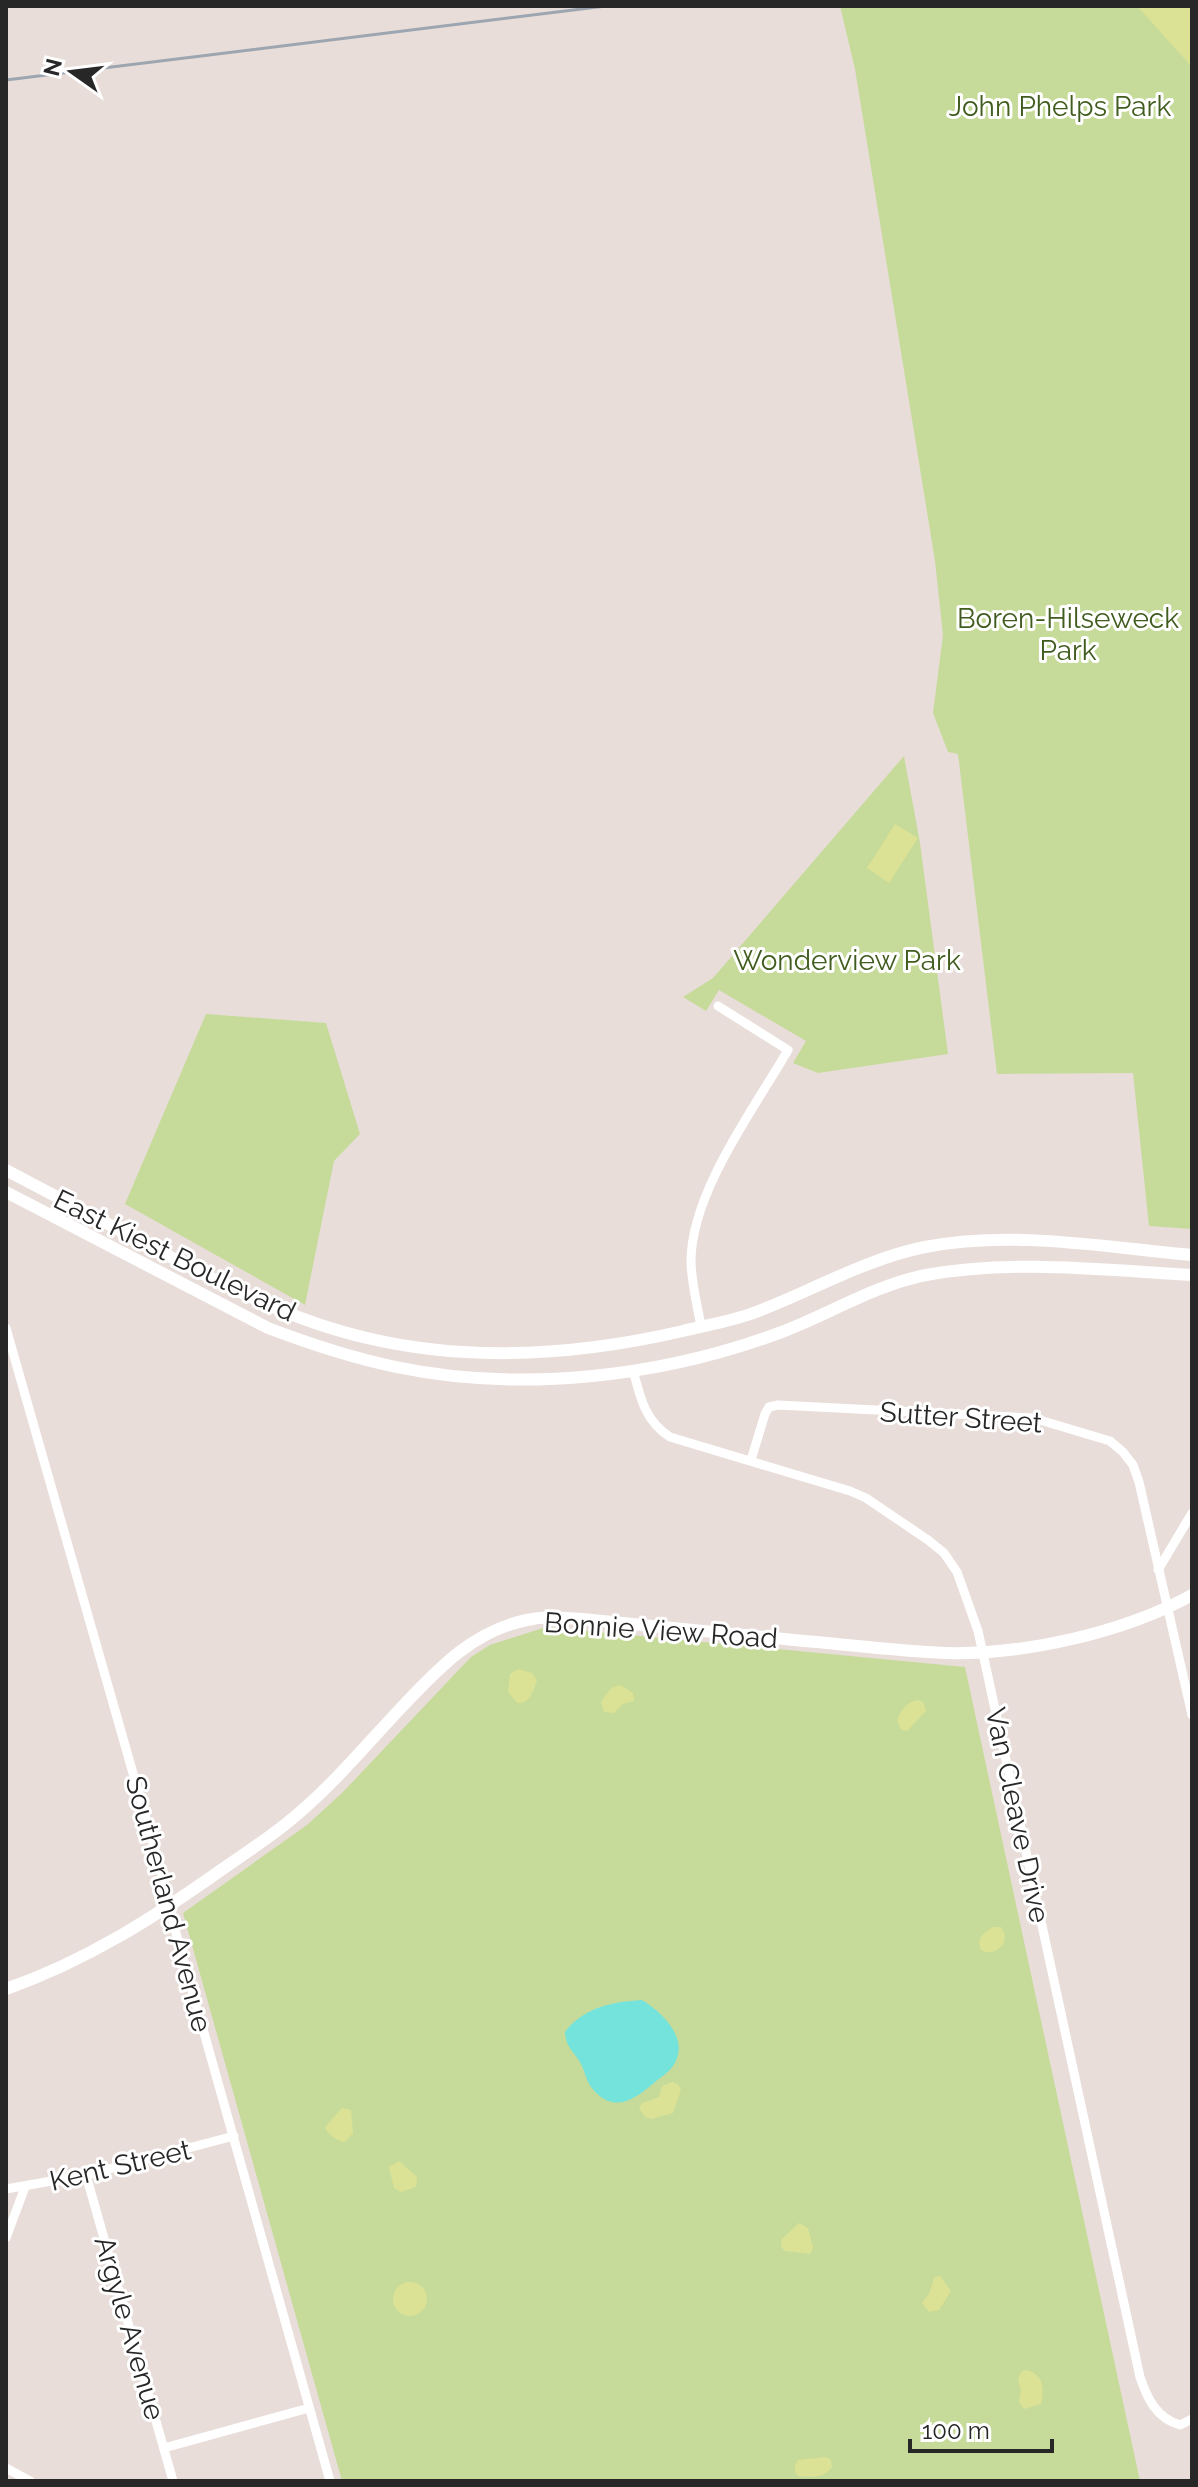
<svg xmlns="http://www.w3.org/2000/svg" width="1198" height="2487" font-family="Raleway,sans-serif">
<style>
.green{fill:#c6db99}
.pitch{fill:#dbe295}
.water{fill:#73e3dc}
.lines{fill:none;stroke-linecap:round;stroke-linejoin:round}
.street{stroke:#fff;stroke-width:9}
.secondary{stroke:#fff;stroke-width:12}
.rail{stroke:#9da6b0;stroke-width:3}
.labels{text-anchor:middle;stroke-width:6;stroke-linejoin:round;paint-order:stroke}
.park-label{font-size:28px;fill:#405c1e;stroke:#fff}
.street-label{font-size:28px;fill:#272727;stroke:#fff}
</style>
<rect width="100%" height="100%" fill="#e8ddd9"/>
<g class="green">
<path d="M840 6H1192V1229L1149 1226 1133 1073 997 1074 958 754 948 752 933 713 943 635 935 561 855 69Z"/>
<path d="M904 756 920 843 948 1054 818 1073 793 1063 806 1041 719 990 706 1011 683 997 713 978Z"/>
<path d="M206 1014 326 1023 360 1134 334 1161 305 1305 125 1204Z"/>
<path d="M546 1627 965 1667 1140 2481H342L183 1913 307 1825 342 1793 471 1657 490 1645Z"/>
</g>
<g class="pitch">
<path d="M1137 6H1192V67Z"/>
<path d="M895 824 918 838 889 883 867 868Z"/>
<path d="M518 1669 532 1673 537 1680C533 1692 530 1704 517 1703L508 1692 510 1674Z"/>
<path d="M620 1685 633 1693 634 1701 623 1704 614 1713 604 1712 601 1702 611 1688Z"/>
<path d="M918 1700 923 1702 926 1711 907 1731 901 1730 897 1720C901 1710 907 1702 918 1700Z"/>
<path d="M993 1927H1001L1005 1934 1004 1943C997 1951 992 1955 981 1950 976 1939 983 1933 993 1927Z"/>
<path d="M672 2082 678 2084 681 2090 673 2113 651 2119 645 2117 639 2108 642 2103 659 2097 662 2086Z"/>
<path d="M342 2108 351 2110 353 2133 345 2142C337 2141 328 2135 325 2127Z"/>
<path d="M399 2161 417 2177 416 2187 401 2192 394 2188 389 2167Z"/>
<path d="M799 2223 808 2228 813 2248 810 2254 785 2251 781 2247 782 2239Z"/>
<path d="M940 2276 951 2291 939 2310 929 2312 922 2303 930 2292 934 2277Z"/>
<circle cx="410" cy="2299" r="17"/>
<path d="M1027 2370C1043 2374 1045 2389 1041 2404L1024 2409 1019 2402 1021 2391 1018 2379 1022 2371Z"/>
<path d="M826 2457 831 2460 832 2467C823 2479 812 2477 798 2476 793 2470 794 2467 798 2460Z"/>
</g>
<path class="water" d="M642 2000C663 2013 691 2040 673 2066 668 2073 661 2077 654 2083 634 2100 613 2115 591 2087 586 2080 585 2072 581 2064 574 2051 566 2048 565 2032 584 2007 612 2002 642 2000Z"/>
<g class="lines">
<g class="street">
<path d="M701 1326C697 1304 691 1282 691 1260 692 1191 754 1109 788 1050L718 1006"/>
<path d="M6 1328 166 1889 174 1926 330 2481"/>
<path d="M633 1370C640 1397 645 1421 670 1437L850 1491 866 1498 928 1540 944 1553 957 1572 978 1631 985 1663 1140 2377C1147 2398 1156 2418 1180 2425L1192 2419"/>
<path d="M751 1460 765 1414 769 1407 778 1405 1033 1418 1110 1441 1123 1452 1133 1465 1139 1482 1192 1715"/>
<path d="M1158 1570 1192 1513"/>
<path d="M86 2175 173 2481"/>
<path d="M6 2189 86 2175 234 2136"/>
<path d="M6 2238 25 2187"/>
<path d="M164 2448 309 2408"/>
<path d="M6 2468 30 2481"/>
</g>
<g class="secondary">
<path d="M6 1170C58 1197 109 1225 161 1252 227 1287 293 1321 367 1338 472 1363 579 1355 683 1331 707 1325 733 1321 756 1312 812 1291 865 1259 925 1247 1013 1230 1103 1247 1192 1255"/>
<path d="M6 1192 268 1328C310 1344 353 1358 396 1367 521 1393 660 1377 779 1333 828 1315 874 1285 926 1275 1013 1259 1104 1270 1192 1275"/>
<path d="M6 1989C86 1961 155 1917 224 1868 247 1852 272 1836 293 1818 332 1786 365 1746 400 1709 437 1670 472 1631 527 1620 545 1616 563 1618 582 1619 652 1626 723 1633 794 1640 844 1644 895 1651 945 1653 1024 1655 1123 1633 1192 1595"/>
</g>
<path class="rail" d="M6 80 606 6"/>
</g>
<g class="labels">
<g class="park-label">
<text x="1060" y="116">John Phelps Park</text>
<text x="1068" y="628">Boren-Hilseweck<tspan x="1068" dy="32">Park</tspan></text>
<text x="847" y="970">Wonderview Park</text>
</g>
<g class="street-label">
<text transform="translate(175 1255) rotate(26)" y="10">East Kiest Boulevard</text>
<text transform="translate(961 1417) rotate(4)" y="10">Sutter Street</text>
<text transform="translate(661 1630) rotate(4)" y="10">Bonnie View Road</text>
<text transform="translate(1018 1815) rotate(78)" y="10">Van Cleave Drive</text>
<text transform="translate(169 1904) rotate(75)" y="10">Southerland Avenue</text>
<text transform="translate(120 2165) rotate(-13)" y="10">Kent Street</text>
<text transform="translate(130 2328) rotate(74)" y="10">Argyle Avenue</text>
</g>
</g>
<rect width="1198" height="2487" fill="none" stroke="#272727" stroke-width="16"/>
<g transform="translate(72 72) rotate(284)" stroke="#ffffff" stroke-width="6" paint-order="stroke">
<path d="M0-6L14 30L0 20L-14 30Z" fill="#272727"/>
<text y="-12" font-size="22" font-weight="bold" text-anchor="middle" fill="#272727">N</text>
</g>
<path d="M910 2439v12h142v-12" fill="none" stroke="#272727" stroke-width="4"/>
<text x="922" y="2439" font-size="24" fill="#272727" stroke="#ffffff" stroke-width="6" paint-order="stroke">100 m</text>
</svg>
